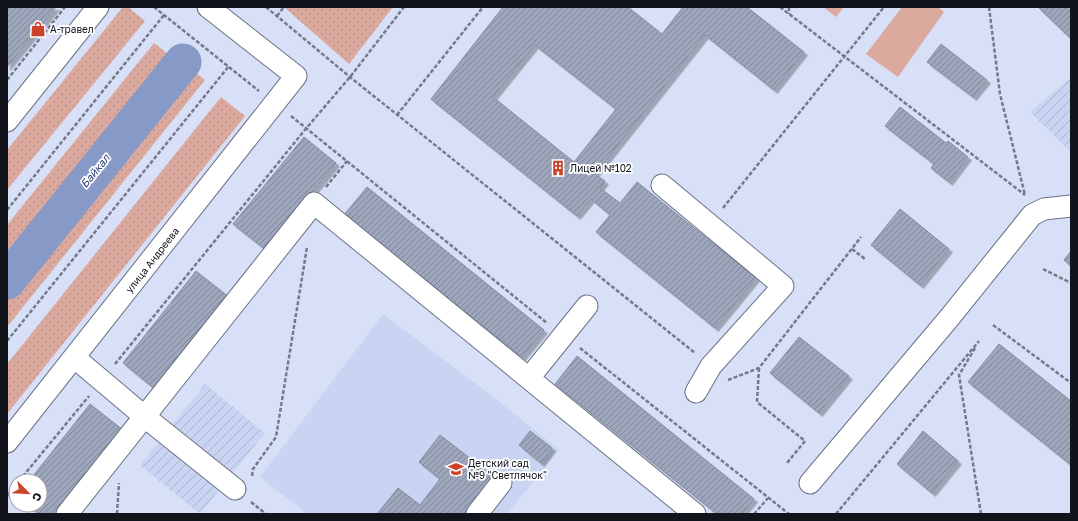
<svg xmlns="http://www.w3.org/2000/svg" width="1078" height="521" font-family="'Golos Text',sans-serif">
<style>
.built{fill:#c8d4f1}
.industrial{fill:url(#industrial-furrows)}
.grass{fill:url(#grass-dots)}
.pitch{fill:#dca99e}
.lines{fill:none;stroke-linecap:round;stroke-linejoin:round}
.river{stroke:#8799c6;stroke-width:37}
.building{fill:url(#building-hatch);stroke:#868ea2;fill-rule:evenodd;filter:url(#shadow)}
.minor-casing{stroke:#6b7286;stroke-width:23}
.path{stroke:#747a89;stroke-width:2.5;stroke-dasharray:4 2;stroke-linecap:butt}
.minor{stroke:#fff;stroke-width:21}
.labels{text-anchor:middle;stroke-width:3.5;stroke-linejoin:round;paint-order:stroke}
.poi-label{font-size:10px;fill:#11141b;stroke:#fff;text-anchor:start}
.street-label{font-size:10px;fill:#11141b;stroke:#fff}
.water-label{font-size:11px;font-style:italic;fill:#2b3d77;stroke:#fff}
</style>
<defs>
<pattern id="industrial-furrows" width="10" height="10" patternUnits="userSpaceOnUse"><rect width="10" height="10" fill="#c8d4f1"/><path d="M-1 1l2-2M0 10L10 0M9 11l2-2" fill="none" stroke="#abb5ce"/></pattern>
<pattern id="grass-dots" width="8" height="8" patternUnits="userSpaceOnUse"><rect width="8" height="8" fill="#dca99e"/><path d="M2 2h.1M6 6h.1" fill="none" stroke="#bc9188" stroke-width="1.8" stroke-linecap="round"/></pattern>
<pattern id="building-hatch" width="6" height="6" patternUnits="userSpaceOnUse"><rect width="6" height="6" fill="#9ea6bb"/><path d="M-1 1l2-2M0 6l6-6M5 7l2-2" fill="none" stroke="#7f8697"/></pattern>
<filter id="shadow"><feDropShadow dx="3.5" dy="3.5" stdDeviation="0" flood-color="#0004"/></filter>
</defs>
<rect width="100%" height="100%" fill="#d7e0f6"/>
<path class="built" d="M383 314 500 402 559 450 507 514H307L260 477Z"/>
<g class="industrial">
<path d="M1071 77V152L1030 112Z"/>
<path d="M205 384 265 433 200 514 140 465Z"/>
</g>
<g class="grass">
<path d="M123 7H128L145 21 7 190V150Z"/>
<path d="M284 7H393L349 64Z"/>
<path d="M154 43 173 58 7 264V225Z"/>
<path d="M190 68 205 80 7 327V290Z"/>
<path d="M221 97 245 116 7 414V364Z"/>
</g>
<g class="pitch">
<path d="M823 7H844L836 17Z"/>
<path d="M902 7H938L944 12 898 77 866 54Z"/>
</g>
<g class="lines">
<path class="river" d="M7 281 183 62"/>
</g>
<g class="building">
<path d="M7 7H56L7 67Z"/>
<path d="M503 7H628L662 34 683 7H747L804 52 774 90 705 35 595 174 605 181 600 188 620 203 637 182 756 278 715 328 596 232 610 215 591 199 577 216 431 99ZM535 45 616 109 574 162 493 97Z"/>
<path d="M1038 7H1067L1071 11V39Z"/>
<path d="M941 44 987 80 973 97 927 62Z"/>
<path d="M900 107 946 143 948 141 968 157 949 182 931 168 934 164 885 126Z"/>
<path d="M304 137 336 163 266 250 233 224Z"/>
<path d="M367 187 544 330 522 357 344 215Z"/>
<path d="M900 209 949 249 920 285 871 245Z"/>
<path d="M1071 251V266L1064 260Z"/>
<path d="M196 271 229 297 155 389 123 363Z"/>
<path d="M799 337 849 376 819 413 770 373Z"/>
<path d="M999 344 1071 401V465L968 382Z"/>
<path d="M577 356 754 499 742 514H717L555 384Z"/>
<path d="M90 404 123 430 56 514H39L28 505H40V481H29Z"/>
<path d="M530 431 552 448 541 463 519 445Z"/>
<path d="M923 431 958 461 932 493 897 464Z"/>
<path d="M440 435 493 476 463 514H377L398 488 420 505 440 479 419 462Z"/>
</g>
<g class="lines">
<g class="minor-casing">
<g id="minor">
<path d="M7 121 98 7"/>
<path d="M662 185 783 286 711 366 696 392"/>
<path d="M75 358 145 417 235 489"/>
<path d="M529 378 587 306"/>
<path d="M7 442 296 76 208 7"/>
<path d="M810 483 950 317 1032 215 1044 209 1071 206"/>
<path d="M67 514 314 203 695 514"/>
<path d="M477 514 501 483"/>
</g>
</g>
<g class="path">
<path d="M154 7 259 91"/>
<path d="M266 7 350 77 695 353"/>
<path d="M780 7 1025 195"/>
<path d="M789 7V14"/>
<path d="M989 7 1000 94 1025 195"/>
<path d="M277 16 284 7"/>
<path d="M7 80 65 7"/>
<path d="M397 115 483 7"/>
<path d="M291 116 547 323"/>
<path d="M326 187 347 161"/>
<path d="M723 208 884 7"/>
<path d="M7 210 164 15"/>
<path d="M852 249 865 259"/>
<path d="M1043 269 1071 283"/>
<path d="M993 325 1071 383"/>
<path d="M7 341 229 66"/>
<path d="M580 348 789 514"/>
<path d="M975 348 959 375 981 514"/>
<path d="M115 364 304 131 350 77 404 7"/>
<path d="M759 368 757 402 805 441 787 463"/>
<path d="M728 380 759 368 861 237"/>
<path d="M252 476 253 469 276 437 307 247"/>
<path d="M19 481 89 396"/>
<path d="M7 496 16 485"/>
<path d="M251 502 266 514"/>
<path d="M117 514 119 483"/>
<path d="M754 514 768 498"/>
<path d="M836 514 979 341"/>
</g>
<use href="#minor" class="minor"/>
</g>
<defs>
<g id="shop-bare" transform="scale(1.2)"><path d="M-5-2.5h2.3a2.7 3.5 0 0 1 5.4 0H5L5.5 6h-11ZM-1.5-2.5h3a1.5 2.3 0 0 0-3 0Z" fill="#cd422a" stroke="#fff" stroke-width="2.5" paint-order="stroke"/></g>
<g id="building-bare" transform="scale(1.2)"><path d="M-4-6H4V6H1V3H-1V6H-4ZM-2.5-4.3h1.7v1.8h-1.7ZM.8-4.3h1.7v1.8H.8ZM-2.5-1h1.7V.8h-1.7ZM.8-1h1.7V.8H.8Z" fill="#cd422a" stroke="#fff" stroke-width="2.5" paint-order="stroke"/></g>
<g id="school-bare" transform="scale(1.2)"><path d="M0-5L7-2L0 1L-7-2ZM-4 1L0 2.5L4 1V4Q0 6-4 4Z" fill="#cd422a" stroke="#fff" stroke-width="2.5" paint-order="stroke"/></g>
</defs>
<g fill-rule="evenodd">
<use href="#shop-bare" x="38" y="29"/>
<use href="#building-bare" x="558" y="168"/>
<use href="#school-bare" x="456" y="469"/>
</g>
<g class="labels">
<g class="poi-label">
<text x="50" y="33">А-травел</text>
<text x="570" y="172">Лицей №102</text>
<text x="468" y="467">Детский сад<tspan x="468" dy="12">№9 "Светлячок"</tspan></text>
</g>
<g class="street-label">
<text transform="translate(152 260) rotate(-52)" y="4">улица Андреева</text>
</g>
<g class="water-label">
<text transform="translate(95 171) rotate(-51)" y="4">Байкал</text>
</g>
</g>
<rect width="1078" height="521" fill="none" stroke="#11141b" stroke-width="16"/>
<g transform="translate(28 493) rotate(114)"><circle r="19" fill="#ffffff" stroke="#a0a1a4"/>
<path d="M0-3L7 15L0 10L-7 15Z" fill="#cd422a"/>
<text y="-6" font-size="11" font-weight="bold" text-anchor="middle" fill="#11141b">С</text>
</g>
</svg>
